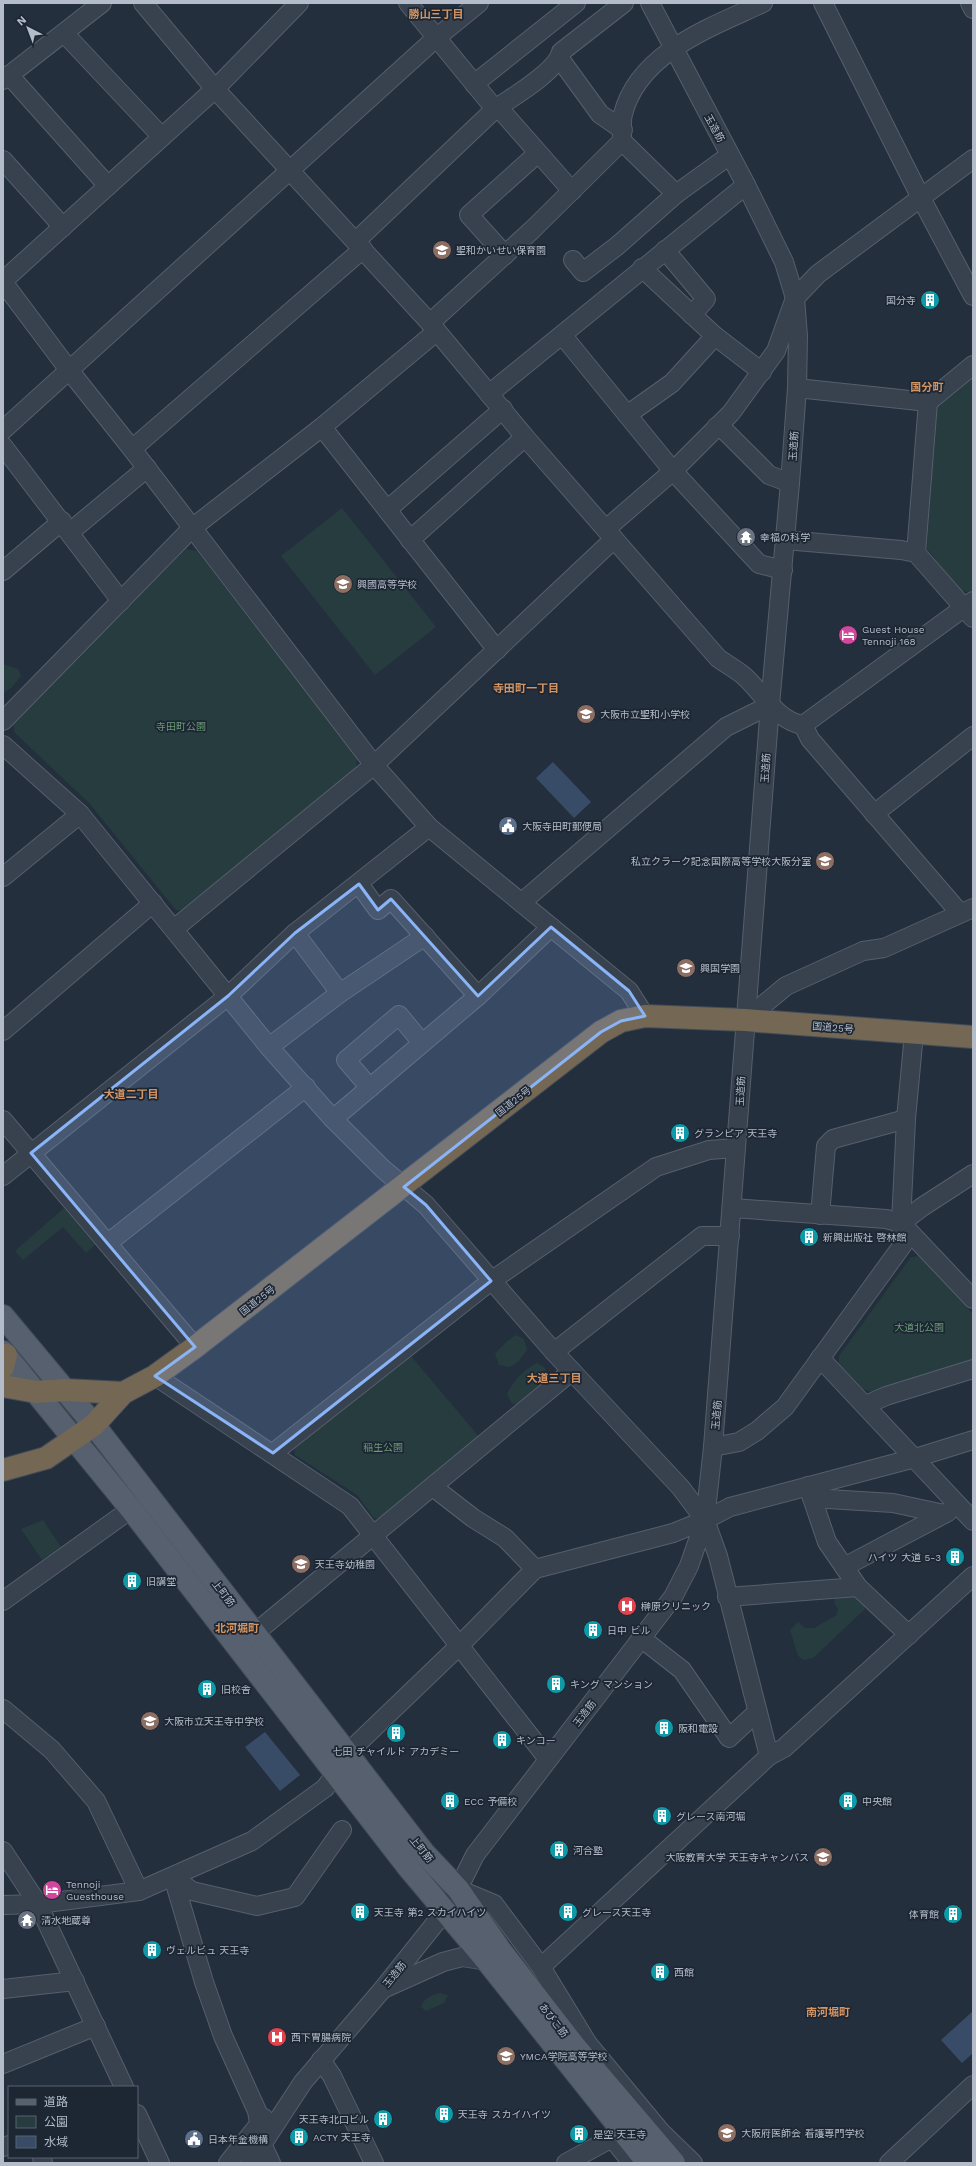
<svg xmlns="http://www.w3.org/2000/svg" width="976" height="2166" font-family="'Work Sans','Noto Sans JP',sans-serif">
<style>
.green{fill:#263c3f}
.water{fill:#394c67}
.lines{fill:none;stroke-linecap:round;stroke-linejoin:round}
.minor-casing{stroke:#565f6c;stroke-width:20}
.major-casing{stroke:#414a57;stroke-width:24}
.highway-casing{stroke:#434c59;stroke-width:24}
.minor{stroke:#38414e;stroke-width:18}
.major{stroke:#56606e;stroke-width:22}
.highway{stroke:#746855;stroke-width:22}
.marked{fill:#8ab4f8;fill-opacity:0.2;stroke:#8ab4f8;stroke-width:3;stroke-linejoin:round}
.labels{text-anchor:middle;stroke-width:3.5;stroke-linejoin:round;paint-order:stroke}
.street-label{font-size:10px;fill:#b4bcc9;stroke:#1d2633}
.poi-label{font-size:10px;fill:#b4bcc9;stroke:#1d2633;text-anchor:start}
.park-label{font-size:10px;fill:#6b9a76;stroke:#1d2633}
.neighbourhood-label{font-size:11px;font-weight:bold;fill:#d59563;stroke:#1d2633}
</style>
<rect width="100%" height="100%" fill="#242f3e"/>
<g class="green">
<path d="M973 377V590L970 592 960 591 927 549 935 406Z"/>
<path d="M342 508 436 627 375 675 281 556Z"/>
<path d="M186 549 197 551 357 758 356 768 184 911 176 910 89 803 14 732 13 723Z"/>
<path d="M3 664 18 669 21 676 11 688 3 693Z"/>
<path d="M64 1208 95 1245 86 1253 63 1227 23 1260 15 1251Z"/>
<path d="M920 1256 973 1314V1360L871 1392 863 1389 839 1364V1356L911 1257Z"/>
<path d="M516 1335 524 1339 527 1350 518 1362 510 1367 499 1365 495 1354 506 1342Z"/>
<path d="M411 1356 480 1438 383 1519 374 1518 357 1495 295 1455 294 1447Z"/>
<path d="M537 1363 544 1367 549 1376 545 1386 527 1403 512 1404 507 1394C514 1379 523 1371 537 1363Z"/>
<path d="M43 1520 61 1547 42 1560 21 1529Z"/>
<path d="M850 1592 864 1602 865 1609 813 1658 804 1660 798 1656 790 1630 798 1622 805 1628H814L837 1615 838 1609 834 1602 836 1596Z"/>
<path d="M440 1993 448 1995 444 2003 426 2011 421 2007C424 1998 431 1995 440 1993Z"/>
</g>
<g class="water">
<path d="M553 762 591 802 574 818 536 778Z"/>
<path d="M265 1732 300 1775 280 1791 245 1747Z"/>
<path d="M973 2011V2053L962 2063 941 2040Z"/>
</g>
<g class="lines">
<g class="minor-casing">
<g id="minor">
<path d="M143 3 215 89 430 323 525 437 718 658C726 664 736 669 744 676 762 692 777 721 803 725L973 601"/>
<path d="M823 3 921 198 973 296"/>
<path d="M970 3 973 9"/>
<path d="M64 33 162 137"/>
<path d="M560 59 600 114 623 130"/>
<path d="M9 75 108 186"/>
<path d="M3 80 102 3"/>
<path d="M474 84 576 3"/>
<path d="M622 141 676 194 730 155"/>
<path d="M3 160 63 227"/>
<path d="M572 191 498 107C514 96 557 71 561 52L624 3"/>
<path d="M356 241 495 109 408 3"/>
<path d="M665 250 706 299 692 315"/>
<path d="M505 255 469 215 538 153"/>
<path d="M573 260 583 272 617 246 676 194"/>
<path d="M3 281 215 89 299 3"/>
<path d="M3 282 69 370 132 449 374 765 429 827 629 991 645 1016"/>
<path d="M430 323 532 230 622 141C622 133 621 122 623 114 639 52 712 27 763 3"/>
<path d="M563 336 673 471 759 564 783 570"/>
<path d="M715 336 762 372"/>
<path d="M797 388 928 402 973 365"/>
<path d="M489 394 746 185"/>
<path d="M627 415 672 383 715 336 642 268"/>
<path d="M322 427 497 650"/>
<path d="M716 427 724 430 769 475 790 483"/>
<path d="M3 430 436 38 479 3"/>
<path d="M3 446 121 601"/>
<path d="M132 449 363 249"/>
<path d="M387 510 503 409"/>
<path d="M606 529 673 471 731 413 776 351 795 298 818 274 973 159"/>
<path d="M70 532 147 468"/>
<path d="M410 540 525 437"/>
<path d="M785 540 901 550 916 553 973 618"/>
<path d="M916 553 928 402"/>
<path d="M3 571 62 521"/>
<path d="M3 721 192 528 322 427 436 332"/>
<path d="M803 725 810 739 959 912"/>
<path d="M3 745 80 814 269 1047 333 1119 383 1169 426 1205 554 1352 681 1488 705 1520 718 1556 769 1756"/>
<path d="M874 814 973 736"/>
<path d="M3 877 80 814"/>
<path d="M359 884 378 910 391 899 478 996"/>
<path d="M522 902 726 727 770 705"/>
<path d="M174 929 374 765 614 539"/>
<path d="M295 933 340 993"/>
<path d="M745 1020 786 986 863 951 884 948 973 908"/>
<path d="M3 1031 153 903"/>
<path d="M269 1047 340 993 425 936"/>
<path d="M370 1088 346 1060 399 1015 422 1043"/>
<path d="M333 1119 478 996 551 927"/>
<path d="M3 1120 195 1347"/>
<path d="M3 1176 228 996 295 933 429 827"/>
<path d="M732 1208 886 1219 901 1223 973 1299"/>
<path d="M820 1215 826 1146 833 1139 906 1119"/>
<path d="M901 1223 922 1207 973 1174"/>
<path d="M108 1243 306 1087"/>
<path d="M554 1352 702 1236H730"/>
<path d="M820 1358 973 1521"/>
<path d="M155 1376 350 1506 548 1759"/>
<path d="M866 1405 886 1396 973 1369"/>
<path d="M713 1447 739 1442 757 1431 785 1407 904 1243 901 1223 906 1119 914 1033"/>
<path d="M273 1453 491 1281 656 1167 709 1150 736 1148"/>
<path d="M808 1486 827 1542 858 1587 909 1635"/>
<path d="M433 1487 473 1518 505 1538 535 1569"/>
<path d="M812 1498 893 1503 944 1514"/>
<path d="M844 1567 948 1512"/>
<path d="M727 1597 858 1587"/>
<path d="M3 1601 131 1509"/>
<path d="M255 1633 572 1371"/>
<path d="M641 1638 682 1670 729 1738 757 1712"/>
<path d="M3 1709 52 1750 96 1801 139 1891"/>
<path d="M3 1851 38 1904 124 2087"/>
<path d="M173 1877 204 1982 223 2036 257 2111 263 2146 271 2163"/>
<path d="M173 1877 192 1891 257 1906 295 1897 342 1830"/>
<path d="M458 1889 494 1904 541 1967 588 2044 661 2132 693 2163"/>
<path d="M3 1905 38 1904 139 1891 252 1841 325 1788 358 1743 459 1646 535 1569 673 1533 705 1520 730 1507 915 1458 973 1440"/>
<path d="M541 1967 769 1756 784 1748 973 1576"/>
<path d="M385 1988 443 1962 462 1957 487 1961"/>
<path d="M3 1989 75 1981"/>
<path d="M321 2060 332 2076 374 2163"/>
<path d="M3 2064 96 2026"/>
<path d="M137 2114 160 2163"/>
<path d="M3 2147 9 2145"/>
<path d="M42 2157 43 2163"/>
<path d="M228 2163 264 2118"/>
<path d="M250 2163 303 2082 382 1990 445 1911 458 1889 475 1855 673 1597 689 1566 705 1520 713 1447 770 705 790 483 797 388 798 336 795 298 784 262 746 185 650 3"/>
<path d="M566 2163 612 2138 632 2163"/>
<path d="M889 2163 973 2085"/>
</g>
</g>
<g class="major-casing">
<g id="major">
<path d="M3 1316 94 1425 424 1853 458 1889 500 1950 576 2048 674 2163"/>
<path d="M3 1352 131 1509 408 1867 487 1961 648 2163"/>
</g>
</g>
<g class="highway-casing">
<g id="highway">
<path d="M3 1367 6 1355"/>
<path d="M3 1386 36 1392 65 1390 123 1393"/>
<path d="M3 1470 46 1458 94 1425 123 1393 155 1376 195 1347 601 1032 621 1021 645 1016 745 1020 973 1037"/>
</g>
</g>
<use href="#minor" class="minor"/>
<use href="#major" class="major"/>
<use href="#highway" class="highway"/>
</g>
<path class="marked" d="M359 884 378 910 391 899 478 996 551 927 629 991 645 1016 621 1021 601 1032 404 1187 426 1205 491 1281 273 1453 155 1376 195 1347 31 1153 228 996 295 933Z"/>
<defs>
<g id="school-disc" transform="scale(1)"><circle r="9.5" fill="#8d6e63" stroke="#1d2633"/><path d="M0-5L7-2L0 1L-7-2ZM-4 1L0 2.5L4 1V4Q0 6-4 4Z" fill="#fff"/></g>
<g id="building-disc" transform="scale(1)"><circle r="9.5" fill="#0f9aa8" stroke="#1d2633"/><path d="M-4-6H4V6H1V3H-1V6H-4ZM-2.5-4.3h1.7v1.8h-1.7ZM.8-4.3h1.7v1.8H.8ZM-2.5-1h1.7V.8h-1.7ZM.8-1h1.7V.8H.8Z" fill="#fff"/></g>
<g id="temple-disc" transform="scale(1)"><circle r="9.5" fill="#6b7280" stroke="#1d2633"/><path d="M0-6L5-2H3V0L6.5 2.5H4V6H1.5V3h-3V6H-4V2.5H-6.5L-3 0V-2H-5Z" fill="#fff"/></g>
<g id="hotel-disc" transform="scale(1)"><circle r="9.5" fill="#d1479c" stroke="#1d2633"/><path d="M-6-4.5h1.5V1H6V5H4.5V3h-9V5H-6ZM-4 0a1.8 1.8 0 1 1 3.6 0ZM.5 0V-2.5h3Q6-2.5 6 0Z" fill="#fff"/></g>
<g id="civic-disc" transform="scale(1)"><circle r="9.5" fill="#5c6f8a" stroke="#1d2633"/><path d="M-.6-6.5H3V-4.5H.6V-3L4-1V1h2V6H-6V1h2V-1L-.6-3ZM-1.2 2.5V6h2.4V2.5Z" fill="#fff"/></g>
<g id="hospital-disc" transform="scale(1)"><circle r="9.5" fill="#e0444e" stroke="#1d2633"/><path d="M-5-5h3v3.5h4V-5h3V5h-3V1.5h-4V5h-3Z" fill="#fff"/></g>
<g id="university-disc" transform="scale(1)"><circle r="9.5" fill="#8d6e63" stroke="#1d2633"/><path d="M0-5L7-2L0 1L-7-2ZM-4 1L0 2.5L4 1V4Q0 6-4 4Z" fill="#fff"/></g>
</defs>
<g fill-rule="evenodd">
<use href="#school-disc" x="442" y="250"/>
<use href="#building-disc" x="930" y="300"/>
<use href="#temple-disc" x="746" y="537"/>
<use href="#school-disc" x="343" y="584"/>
<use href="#hotel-disc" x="848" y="635"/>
<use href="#school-disc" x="586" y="714"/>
<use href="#civic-disc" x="508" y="826"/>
<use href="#school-disc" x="825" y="861"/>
<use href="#school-disc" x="686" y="968"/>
<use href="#building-disc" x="680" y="1133"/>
<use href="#building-disc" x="809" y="1237"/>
<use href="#building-disc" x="955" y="1557"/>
<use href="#school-disc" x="301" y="1564"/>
<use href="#building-disc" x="132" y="1581"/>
<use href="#hospital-disc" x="627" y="1606"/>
<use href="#building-disc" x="593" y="1630"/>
<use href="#building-disc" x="556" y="1684"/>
<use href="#building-disc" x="207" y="1689"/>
<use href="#school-disc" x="150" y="1721"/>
<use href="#building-disc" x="664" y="1728"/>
<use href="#building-disc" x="396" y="1733"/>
<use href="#building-disc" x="502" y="1740"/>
<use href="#building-disc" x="450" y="1801"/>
<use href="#building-disc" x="848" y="1801"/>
<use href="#building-disc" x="662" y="1816"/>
<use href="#building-disc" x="559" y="1850"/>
<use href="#university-disc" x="823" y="1857"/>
<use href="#hotel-disc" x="52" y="1890"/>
<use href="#building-disc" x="360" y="1912"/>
<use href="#building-disc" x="568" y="1912"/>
<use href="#building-disc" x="953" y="1914"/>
<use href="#temple-disc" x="27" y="1920"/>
<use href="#building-disc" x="152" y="1950"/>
<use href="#building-disc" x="660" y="1972"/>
<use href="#hospital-disc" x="277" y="2037"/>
<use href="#school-disc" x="506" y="2056"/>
<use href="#building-disc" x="444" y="2114"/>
<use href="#building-disc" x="383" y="2119"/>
<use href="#university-disc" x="727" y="2133"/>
<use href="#building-disc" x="579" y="2134"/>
<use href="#building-disc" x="299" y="2137"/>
<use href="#civic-disc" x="194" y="2139"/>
</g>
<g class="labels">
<g class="street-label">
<text transform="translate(715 128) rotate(61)" y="4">玉造筋</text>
<text transform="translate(793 446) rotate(-86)" y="4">玉造筋</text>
<text transform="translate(765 768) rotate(-86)" y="4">玉造筋</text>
<text transform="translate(833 1027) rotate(5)" y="4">国道25号</text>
<text transform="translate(740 1091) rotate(-87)" y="4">玉造筋</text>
<text transform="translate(513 1101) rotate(-38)" y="4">国道25号</text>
<text transform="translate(257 1300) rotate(-38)" y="4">国道25号</text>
<text transform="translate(716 1415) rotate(-85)" y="4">玉造筋</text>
<text transform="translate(224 1593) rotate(52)" y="4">上町筋</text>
<text transform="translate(584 1713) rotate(-52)" y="4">玉造筋</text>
<text transform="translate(422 1849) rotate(50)" y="4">上町筋</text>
<text transform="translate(394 1974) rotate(-51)" y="4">玉造筋</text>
<text transform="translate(554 2020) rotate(52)" y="4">あびこ筋</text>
</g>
<g class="poi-label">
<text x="456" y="254">聖和かいせい保育園</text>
<text x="916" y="304" text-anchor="end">国分寺</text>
<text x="760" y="541">幸福の科学</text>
<text x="357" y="588">興國高等学校</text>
<text x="862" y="633">Guest House<tspan x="862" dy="12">Tennoji 168</tspan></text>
<text x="600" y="718">大阪市立聖和小学校</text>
<text x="522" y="830">大阪寺田町郵便局</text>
<text x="811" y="865" text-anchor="end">私立クラーク記念国際高等学校大阪分室</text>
<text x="700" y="972">興国学園</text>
<text x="694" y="1137">グランピア 天王寺</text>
<text x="823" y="1241">新興出版社 啓林館</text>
<text x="941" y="1561" text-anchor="end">ハイツ 大道 5-3</text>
<text x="315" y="1568">天王寺幼稚園</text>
<text x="146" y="1585">旧講堂</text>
<text x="641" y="1610">榊原クリニック</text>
<text x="607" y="1634">日中 ビル</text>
<text x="570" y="1688">キング マンション</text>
<text x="221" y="1693">旧校舎</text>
<text x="164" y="1725">大阪市立天王寺中学校</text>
<text x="678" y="1732">阪和電設</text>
<text x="516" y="1744">キンコー</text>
<text x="396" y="1755" text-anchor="middle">七田 チャイルド アカデミー</text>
<text x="464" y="1805">ECC 予備校</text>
<text x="862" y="1805">中央館</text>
<text x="676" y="1820">グレース南河堀</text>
<text x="573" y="1854">河合塾</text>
<text x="809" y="1861" text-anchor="end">大阪教育大学 天王寺キャンパス</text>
<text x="66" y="1888">Tennoji<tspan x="66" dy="12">Guesthouse</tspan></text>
<text x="374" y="1916">天王寺 第2 スカイハイツ</text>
<text x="582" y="1916">グレース天王寺</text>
<text x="939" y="1918" text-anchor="end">体育館</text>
<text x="41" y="1924">清水地蔵尊</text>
<text x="166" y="1954">ヴェルビュ 天王寺</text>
<text x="674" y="1976">西館</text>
<text x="291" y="2041">西下胃腸病院</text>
<text x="520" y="2060">YMCA学院高等学校</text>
<text x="458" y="2118">天王寺 スカイハイツ</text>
<text x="369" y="2123" text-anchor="end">天王寺北口ビル</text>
<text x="741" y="2137">大阪府医師会 看護専門学校</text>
<text x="593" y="2138">是空 天王寺</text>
<text x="313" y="2141">ACTY 天王寺</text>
<text x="208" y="2143">日本年金機構</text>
</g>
<g class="park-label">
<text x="181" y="730">寺田町公園</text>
<text x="919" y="1331">大道北公園</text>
<text x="383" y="1451">稲生公園</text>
</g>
<g class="neighbourhood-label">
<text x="436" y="18">勝山三丁目</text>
<text x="927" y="391">国分町</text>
<text x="526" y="692">寺田町一丁目</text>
<text x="131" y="1098">大道二丁目</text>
<text x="554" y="1382">大道三丁目</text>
<text x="237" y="1632">北河堀町</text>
<text x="828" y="2016">南河堀町</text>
</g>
</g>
<rect width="976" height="2166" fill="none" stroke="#b4bcc9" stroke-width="8"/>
<rect x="8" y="2086" width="130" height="72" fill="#1d2633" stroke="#59626f"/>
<rect x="16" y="2099" width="20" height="6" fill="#56606e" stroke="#59626f"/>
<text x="44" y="2106" font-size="12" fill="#b4bcc9">道路</text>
<rect x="16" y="2116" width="20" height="12" fill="#263c3f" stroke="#59626f"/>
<text x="44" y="2126" font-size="12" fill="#b4bcc9">公園</text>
<rect x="16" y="2136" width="20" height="12" fill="#394c67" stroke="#59626f"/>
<text x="44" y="2146" font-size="12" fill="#b4bcc9">水域</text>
<g transform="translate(28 28) rotate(318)" stroke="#1d2633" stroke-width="3" paint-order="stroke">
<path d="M0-3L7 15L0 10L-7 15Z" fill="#b4bcc9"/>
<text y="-6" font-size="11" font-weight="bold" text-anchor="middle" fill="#b4bcc9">N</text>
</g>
</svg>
